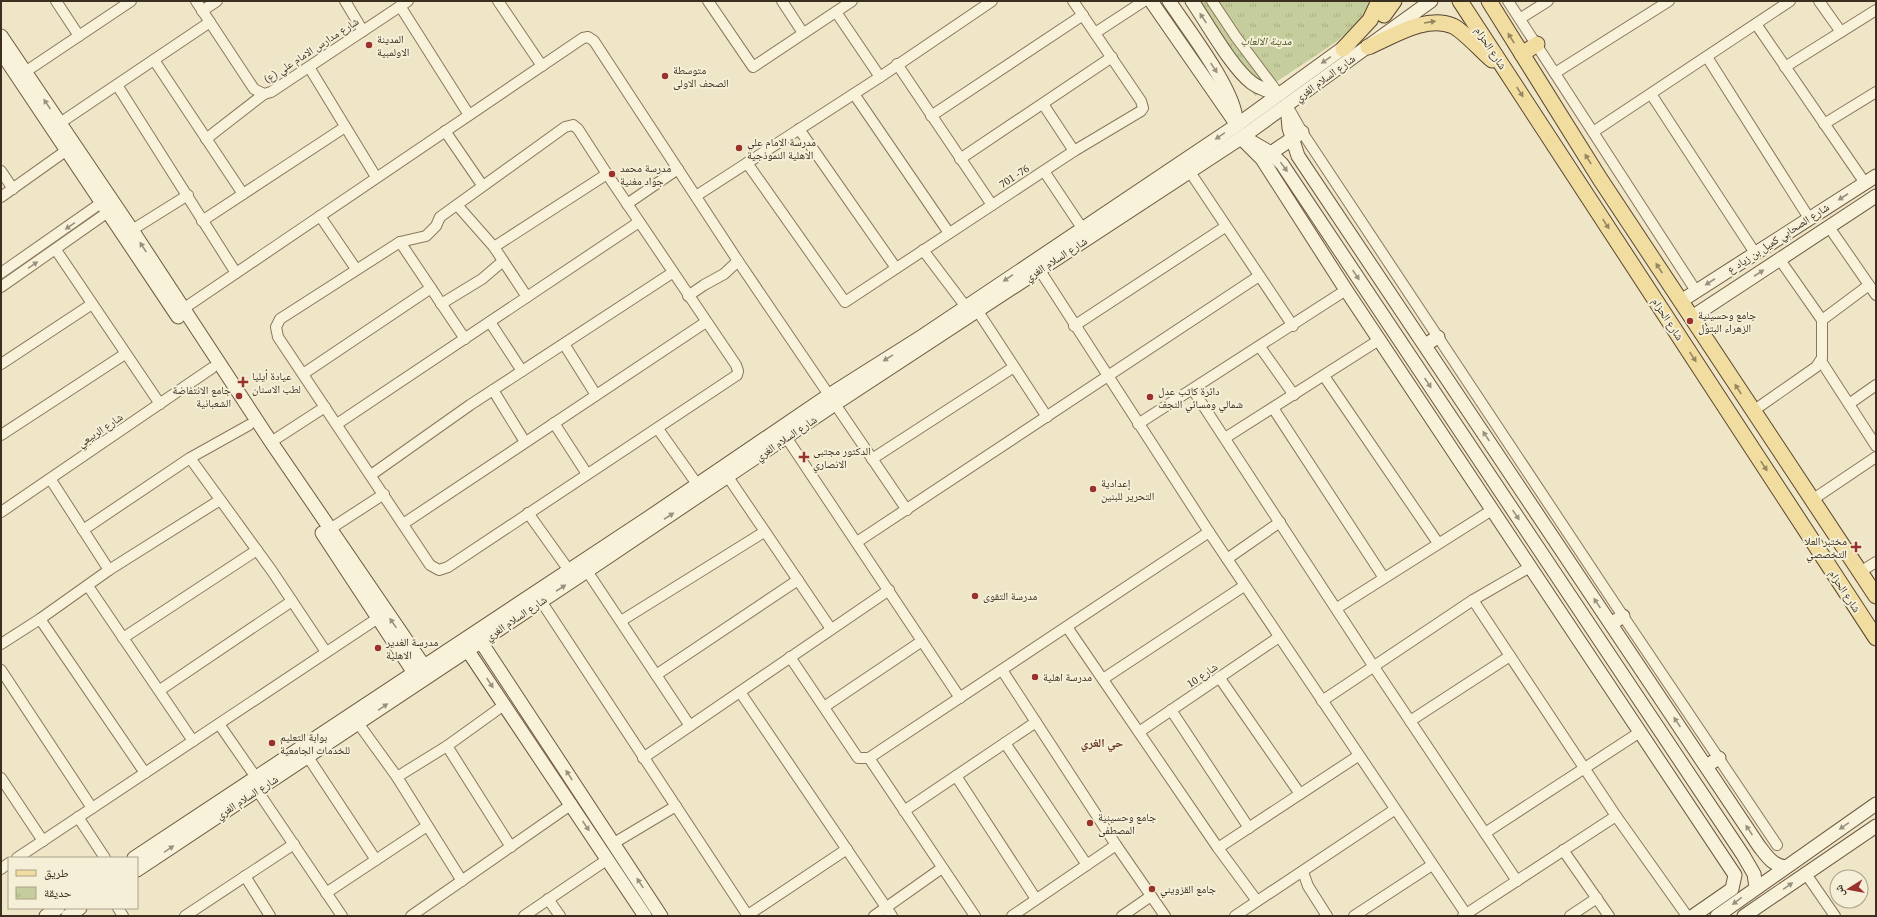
<svg xmlns="http://www.w3.org/2000/svg" width="1877" height="917" font-family="'Source Serif 4','Noto Naskh Arabic',serif">
<style>
.park{fill:url(#park-tufts)}
.lines{fill:none;stroke-linecap:round;stroke-linejoin:round}
.street-casing{stroke:#8b785c;stroke-width:12}
.secondary-casing{stroke:#6d593f;stroke-width:15}
.primary-casing{stroke:#594630;stroke-width:17}
.street{stroke:#f9f2db;stroke-width:10}
.secondary{stroke:#f9f2db;stroke-width:13}
.primary{stroke:#f1dda0;stroke-width:15}
.oneway{fill:#9a907e}
.oneway2{fill:#968660}
.poi-dot{fill:#9a322c;stroke:#f6efd7;stroke-width:1.5}
.labels{text-anchor:middle;stroke-width:4;stroke-linejoin:round;paint-order:stroke}
.poi-label{font-size:11px;fill:#3b2f20;stroke:#f6efd7;text-anchor:start}
.park-label{font-size:11px;font-style:italic;fill:#485726;stroke:#f6efd7}
.street-label{font-size:11px;fill:#3b2f20;stroke:#f6efd7}
.neighbourhood-label{font-size:12px;font-weight:bold;fill:#68331f;stroke:#f6efd7}
</style>
<defs>
<pattern id="park-tufts" width="24" height="20" patternUnits="userSpaceOnUse"><rect width="24" height="20" fill="#c4cd9b"/><path d="M3 7l-1-3M5 7V3M7 7l1-3M15 17l-1-3M17 17v-4M19 17l1-3" fill="none" stroke="#a9b085"/></pattern>
</defs>
<rect width="100%" height="100%" fill="#efe5c7"/>
<path class="park" d="M1195 1H1371L1363 19 1336 42 1255 96Z"/>
<g class="lines">
<g class="street-casing">
<g id="street">
<path d="M56 1 79 36"/>
<path d="M196 1 254 89 264 94 271 92 408 1"/>
<path d="M345 1 363 31"/>
<path d="M498 1 542 66"/>
<path d="M708 1 753 67 852 1"/>
<path d="M782 1 803 33"/>
<path d="M1212 1 1236 37 1278 93"/>
<path d="M1508 1 1696 291"/>
<path d="M1819 1 1841 32"/>
<path d="M400 6 469 115"/>
<path d="M202 11 217 1"/>
<path d="M836 12 880 77"/>
<path d="M1521 18 1548 1"/>
<path d="M1756 24 1865 183"/>
<path d="M1095 33 1144 1"/>
<path d="M1707 57 1809 218"/>
<path d="M154 60 243 194"/>
<path d="M897 64 992 205"/>
<path d="M309 67 376 177"/>
<path d="M1785 67 1876 10"/>
<path d="M25 72 131 1"/>
<path d="M1555 73 1669 1"/>
<path d="M117 85 236 273"/>
<path d="M854 94 949 233"/>
<path d="M1651 94 1755 253"/>
<path d="M1043 104 1074 151"/>
<path d="M1289 109 1302 132 1623 616 1777 845"/>
<path d="M931 116 1083 15"/>
<path d="M60 123 210 22"/>
<path d="M1824 124 1876 92"/>
<path d="M573 125 578 129 607 174 736 365 738 371 737 375 448 567 439 570 430 565 278 337 276 327 280 319 400 242 426 236 436 226 440 217 565 127Z"/>
<path d="M799 129 896 268"/>
<path d="M445 131 482 185"/>
<path d="M1593 132 1790 1"/>
<path d="M206 139 264 94"/>
<path d="M960 159 1112 57"/>
<path d="M747 163 845 302 1074 151 1141 111 1143 108 1141 101 1073 1"/>
<path d="M1 171 13 189"/>
<path d="M1044 171 1082 228"/>
<path d="M1190 172 1293 326"/>
<path d="M696 196 880 77 992 1"/>
<path d="M1 197 67 150"/>
<path d="M627 204 678 169"/>
<path d="M457 205 494 247 527 297"/>
<path d="M320 216 356 269"/>
<path d="M202 221 345 127"/>
<path d="M1829 227 1876 295"/>
<path d="M132 230 188 195"/>
<path d="M400 242 465 339"/>
<path d="M494 247 607 174"/>
<path d="M56 250 160 404"/>
<path d="M923 250 966 307"/>
<path d="M1039 269 1209 532 1466 914"/>
<path d="M1 273 101 203"/>
<path d="M1 287 108 212"/>
<path d="M688 296 704 285 724 274 738 261"/>
<path d="M441 304 482 279 503 261"/>
<path d="M183 309 583 38 588 37 594 41 738 261 829 395"/>
<path d="M977 310 1047 417"/>
<path d="M1822 320 1869 285"/>
<path d="M490 322 522 371"/>
<path d="M1074 326 1225 227"/>
<path d="M564 344 596 395"/>
<path d="M1260 347 1294 395"/>
<path d="M1821 361 1876 446"/>
<path d="M1 364 92 304"/>
<path d="M303 374 431 288"/>
<path d="M1324 376 1438 543"/>
<path d="M493 390 525 442"/>
<path d="M1193 390 1374 667 1517 881"/>
<path d="M835 404 907 510"/>
<path d="M1849 404 1876 385"/>
<path d="M1273 408 1384 578"/>
<path d="M1753 411 1816 367 1822 358V320L1780 260"/>
<path d="M554 423 587 474"/>
<path d="M337 424 639 222"/>
<path d="M1138 424 1346 290"/>
<path d="M658 429 697 484"/>
<path d="M1 435 125 354"/>
<path d="M786 437 960 698"/>
<path d="M1225 438 1379 340"/>
<path d="M271 442 325 407"/>
<path d="M190 458 272 571 326 652"/>
<path d="M872 459 1014 367"/>
<path d="M371 475 470 405 672 273"/>
<path d="M728 477 831 629"/>
<path d="M51 480 109 570"/>
<path d="M1812 500 1876 457"/>
<path d="M1 512 212 368"/>
<path d="M528 513 568 569"/>
<path d="M403 524 706 322"/>
<path d="M330 529 384 494"/>
<path d="M83 530 190 458 249 425"/>
<path d="M857 542 1259 276"/>
<path d="M1227 559 1280 522"/>
<path d="M587 571 690 726"/>
<path d="M1860 572 1876 562"/>
<path d="M88 586 193 741"/>
<path d="M1473 600 1616 816 1687 916"/>
<path d="M541 601 748 916"/>
<path d="M1337 608 1492 510"/>
<path d="M40 619 145 773"/>
<path d="M621 621 764 532"/>
<path d="M1067 627 1218 848 1257 901"/>
<path d="M123 638 257 550"/>
<path d="M1 644 40 619 109 570 220 500"/>
<path d="M790 657 858 758H869"/>
<path d="M1 670 92 808"/>
<path d="M1002 670 1116 845 1165 916"/>
<path d="M656 675 798 580"/>
<path d="M1219 677 1300 794"/>
<path d="M1103 679 1244 586"/>
<path d="M160 690 292 601"/>
<path d="M740 692 892 916"/>
<path d="M1322 701 1473 600 1530 567"/>
<path d="M824 707 922 641"/>
<path d="M1171 710 1249 828"/>
<path d="M1410 721 1510 656"/>
<path d="M358 723 397 777 462 881"/>
<path d="M219 724 255 776"/>
<path d="M1139 732 1279 637"/>
<path d="M1005 743 1087 865"/>
<path d="M447 746 511 847"/>
<path d="M308 757 376 860"/>
<path d="M643 758 889 590"/>
<path d="M956 776 1036 899"/>
<path d="M397 777 447 746 504 705"/>
<path d="M1 778 43 841"/>
<path d="M257 790 342 916"/>
<path d="M904 811 1036 722"/>
<path d="M78 817 105 858"/>
<path d="M1485 833 1640 732"/>
<path d="M614 843 676 806"/>
<path d="M1218 848 1358 756"/>
<path d="M1563 850 1609 916"/>
<path d="M17 858 378 618"/>
<path d="M1 869 9 863"/>
<path d="M1303 872 1308 886 1327 916"/>
<path d="M1806 874 1835 916"/>
<path d="M245 876 270 916"/>
<path d="M326 893 427 826"/>
<path d="M548 899 560 916"/>
<path d="M118 908 123 916"/>
<path d="M748 915 847 849"/>
<path d="M185 916 294 844"/>
<path d="M411 916 572 804"/>
<path d="M524 916 608 859"/>
<path d="M874 916 942 868"/>
<path d="M975 916 869 758 1209 532"/>
<path d="M1012 916 1116 845"/>
<path d="M1122 916 1151 896"/>
<path d="M1235 916 1394 810"/>
<path d="M1354 916 1432 865"/>
<path d="M1463 916 1616 816"/>
<path d="M1570 916 1597 898"/>
</g>
</g>
<g class="secondary-casing">
<g id="secondary">
<path d="M1151 1 1237 125"/>
<path d="M1169 1C1187 28 1235 90 1236 120"/>
<path d="M1192 1C1207 23 1232 68 1252 83 1260 89 1269 91 1278 93"/>
<path d="M1 36 132 230 271 442 424 666"/>
<path d="M1 52 178 317"/>
<path d="M1287 105 1289 128 1298 156 1759 846C1767 856 1772 865 1785 867"/>
<path d="M1241 138 1262 159 1346 290 1735 875 1732 889 1693 916"/>
<path d="M1252 142 1271 153 1282 164 1743 855 1754 874 1756 887"/>
<path d="M1265 157 1302 132"/>
<path d="M1681 301 1876 176"/>
<path d="M1692 317 1876 196"/>
<path d="M1425 345 1438 337"/>
<path d="M322 533 414 673"/>
<path d="M1611 624 1623 616"/>
<path d="M481 642 661 916"/>
<path d="M468 651 645 916"/>
<path d="M1706 766 1719 758"/>
<path d="M134 858 648 518 829 395 924 335 1237 125 1350 43"/>
<path d="M137 870 587 571 835 404 1241 138 1431 1"/>
<path d="M46 916 58 908"/>
<path d="M68 916 80 908"/>
<path d="M1717 916 1876 804"/>
<path d="M1744 916 1876 826"/>
</g>
</g>
<g class="primary-casing">
<g id="primary">
<path d="M1460 1 1876 638"/>
<path d="M1489 1 1600 179 1876 596"/>
<path d="M1384 15 1394 1"/>
<path d="M1368 47C1392 37 1427 14 1453 26 1465 32 1481 51 1492 60"/>
<path d="M1343 49 1370 20 1379 1"/>
<path d="M1522 54 1537 44"/>
</g>
</g>
<use href="#street" class="street"/>
<use href="#secondary" class="secondary"/>
<use href="#primary" class="primary"/>
</g>
<defs><path id="oneway-solid" d="M-6-.8H1V-3.2L6.5 0L1 3.2V.8H-6Z"/></defs>
<g class="oneway">
<use href="#oneway-solid" transform="translate(1203 18) rotate(-124)"/>
<use href="#oneway-solid" transform="translate(1326 60) rotate(145)"/>
<use href="#oneway-solid" transform="translate(1214 68) rotate(57)"/>
<use href="#oneway-solid" transform="translate(47 104) rotate(-124)"/>
<use href="#oneway-solid" transform="translate(1220 136) rotate(146)"/>
<use href="#oneway-solid" transform="translate(1284 167) rotate(54)"/>
<use href="#oneway-solid" transform="translate(1843 197) rotate(147)"/>
<use href="#oneway-solid" transform="translate(70 226) rotate(145)"/>
<use href="#oneway-solid" transform="translate(143 247) rotate(-123)"/>
<use href="#oneway-solid" transform="translate(33 265) rotate(-34)"/>
<use href="#oneway-solid" transform="translate(1759 273) rotate(-33)"/>
<use href="#oneway-solid" transform="translate(1356 275) rotate(56)"/>
<use href="#oneway-solid" transform="translate(1008 278) rotate(146)"/>
<use href="#oneway-solid" transform="translate(1710 282) rotate(147)"/>
<use href="#oneway-solid" transform="translate(888 358) rotate(148)"/>
<use href="#oneway-solid" transform="translate(1428 383) rotate(56)"/>
<use href="#oneway-solid" transform="translate(1486 436) rotate(-124)"/>
<use href="#oneway-solid" transform="translate(1516 515) rotate(56)"/>
<use href="#oneway-solid" transform="translate(669 516) rotate(-33)"/>
<use href="#oneway-solid" transform="translate(561 588) rotate(-33)"/>
<use href="#oneway-solid" transform="translate(1597 603) rotate(-124)"/>
<use href="#oneway-solid" transform="translate(393 623) rotate(-125)"/>
<use href="#oneway-solid" transform="translate(490 683) rotate(57)"/>
<use href="#oneway-solid" transform="translate(383 707) rotate(-34)"/>
<use href="#oneway-solid" transform="translate(1677 722) rotate(-124)"/>
<use href="#oneway-solid" transform="translate(569 775) rotate(-123)"/>
<use href="#oneway-solid" transform="translate(586 826) rotate(56)"/>
<use href="#oneway-solid" transform="translate(1844 826) rotate(145)"/>
<use href="#oneway-solid" transform="translate(1749 830) rotate(-124)"/>
<use href="#oneway-solid" transform="translate(169 849) rotate(-34)"/>
<use href="#oneway-solid" transform="translate(640 883) rotate(-123)"/>
<use href="#oneway-solid" transform="translate(1788 886) rotate(-35)"/>
<use href="#oneway-solid" transform="translate(1737 901) rotate(143)"/>
</g>
<g class="oneway2">
<use href="#oneway-solid" transform="translate(1430 22) rotate(-9)"/>
<use href="#oneway-solid" transform="translate(1511 38) rotate(-122)"/>
<use href="#oneway-solid" transform="translate(1520 92) rotate(57)"/>
<use href="#oneway-solid" transform="translate(1588 159) rotate(-122)"/>
<use href="#oneway-solid" transform="translate(1606 224) rotate(57)"/>
<use href="#oneway-solid" transform="translate(1659 268) rotate(-123)"/>
<use href="#oneway-solid" transform="translate(1693 357) rotate(57)"/>
<use href="#oneway-solid" transform="translate(1738 389) rotate(-123)"/>
<use href="#oneway-solid" transform="translate(1764 466) rotate(57)"/>
</g>
<g class="poi-dot">
<circle cx="369" cy="45" r="4"/>
<circle cx="665" cy="76" r="4"/>
<circle cx="739" cy="148" r="4"/>
<circle cx="612" cy="174" r="4"/>
<circle cx="1690" cy="321" r="4"/>
<path d="M241 376h4v4h4v4h-4v4h-4v-4h-4v-4h4z"/>
<circle cx="239" cy="396" r="4"/>
<circle cx="1150" cy="397" r="4"/>
<path d="M802 451h4v4h4v4h-4v4h-4v-4h-4v-4h4z"/>
<circle cx="1093" cy="489" r="4"/>
<path d="M1854 541h4v4h4v4h-4v4h-4v-4h-4v-4h4z"/>
<circle cx="975" cy="596" r="4"/>
<circle cx="378" cy="648" r="4"/>
<circle cx="1035" cy="677" r="4"/>
<circle cx="272" cy="743" r="4"/>
<circle cx="1090" cy="823" r="4"/>
<circle cx="1152" cy="889" r="4"/>
</g>
<g class="labels">
<g class="poi-label">
<text x="377" y="43">المدينة<tspan x="377" dy="13">الاولمبية</tspan></text>
<text x="673" y="74">متوسطة<tspan x="673" dy="13">الصحف الاولى</tspan></text>
<text x="747" y="146">مدرسة الامام علي<tspan x="747" dy="13">الاهلية النموذجية</tspan></text>
<text x="620" y="172">مدرسة محمد<tspan x="620" dy="13">جواد مغنية</tspan></text>
<text x="1698" y="319">جامع وحسينية<tspan x="1698" dy="13">الزهراء البتول</tspan></text>
<text x="252" y="380">عيادة أيليا<tspan x="252" dy="13">لطب الاسنان</tspan></text>
<text x="231" y="394" text-anchor="end">جامع الانتفاضة<tspan x="231" dy="13">الشعبانية</tspan></text>
<text x="1158" y="395">دائرة كاتب عدل<tspan x="1158" dy="13">شمالي ومسائي النجف</tspan></text>
<text x="813" y="455">الدكتور مجتبى<tspan x="813" dy="13">الانصاري</tspan></text>
<text x="1101" y="487">إعدادية<tspan x="1101" dy="13">التحرير للبنين</tspan></text>
<text x="1847" y="545" text-anchor="end">مختبر العلا<tspan x="1847" dy="13">التخصصي</tspan></text>
<text x="983" y="600">مدرسة التقوى</text>
<text x="386" y="646">مدرسة الغدير<tspan x="386" dy="13">الاهلية</tspan></text>
<text x="1043" y="681">مدرسة اهلية</text>
<text x="280" y="741">بوابة التعليم<tspan x="280" dy="13">للخدمات الجامعية</tspan></text>
<text x="1098" y="821">جامع وحسينية<tspan x="1098" dy="13">المصطفى</tspan></text>
<text x="1160" y="893">جامع القزويني</text>
</g>
<g class="park-label">
<text x="1266" y="45">مدينة الالعاب</text>
</g>
<g class="street-label">
<text transform="translate(1491 48) rotate(57)" y="4">شارع الحزام</text>
<text transform="translate(311 50) rotate(-33)" y="4">شارع مدارس الامام علي (ع)</text>
<text transform="translate(1325 78) rotate(-36)" y="4">شارع السلام الغري</text>
<text transform="translate(1014 176) rotate(-33)" y="4">701 -76</text>
<text transform="translate(1778 238) rotate(-33)" y="4">شارع الصحابي كميل بن زياد ع</text>
<text transform="translate(1056 259) rotate(-33)" y="4">شارع السلام الغري</text>
<text transform="translate(1668 319) rotate(57)" y="4">شارع الحزام</text>
<text transform="translate(100 430) rotate(-34)" y="4">شارع الربيعي</text>
<text transform="translate(786 438) rotate(-34)" y="4">شارع السلام الغري</text>
<text transform="translate(1845 591) rotate(57)" y="4">شارع الحزام</text>
<text transform="translate(516 618) rotate(-34)" y="4">شارع السلام الغري</text>
<text transform="translate(1202 675) rotate(-34)" y="4">شارع 10</text>
<text transform="translate(247 797) rotate(-33)" y="4">شارع السلام الغري</text>
</g>
<g class="neighbourhood-label">
<text x="1102" y="747">حي الغري</text>
</g>
</g>
<rect width="1877" height="917" fill="none" stroke="#3b2f20" stroke-width="4"/>
<rect x="8" y="857" width="130" height="52" fill="#f6efd7" stroke="#aba28e"/>
<rect x="16" y="870" width="20" height="6" fill="#f1dda0" stroke="#aba28e"/>
<text x="44" y="877" font-size="12" fill="#3b2f20">طريق</text>
<rect x="16" y="887" width="20" height="12" fill="url(#park-tufts)" stroke="#aba28e"/>
<text x="44" y="897" font-size="12" fill="#3b2f20">حديقة</text>
<g transform="translate(1849 889) rotate(259)"><circle r="19" fill="#f6efd7" stroke="#aba28e"/>
<path d="M0-3L7 15L0 10L-7 15Z" fill="#9a322c"/>
<text y="-6" font-size="11" font-weight="bold" text-anchor="middle" fill="#3b2f20">ش</text>
</g>
</svg>
